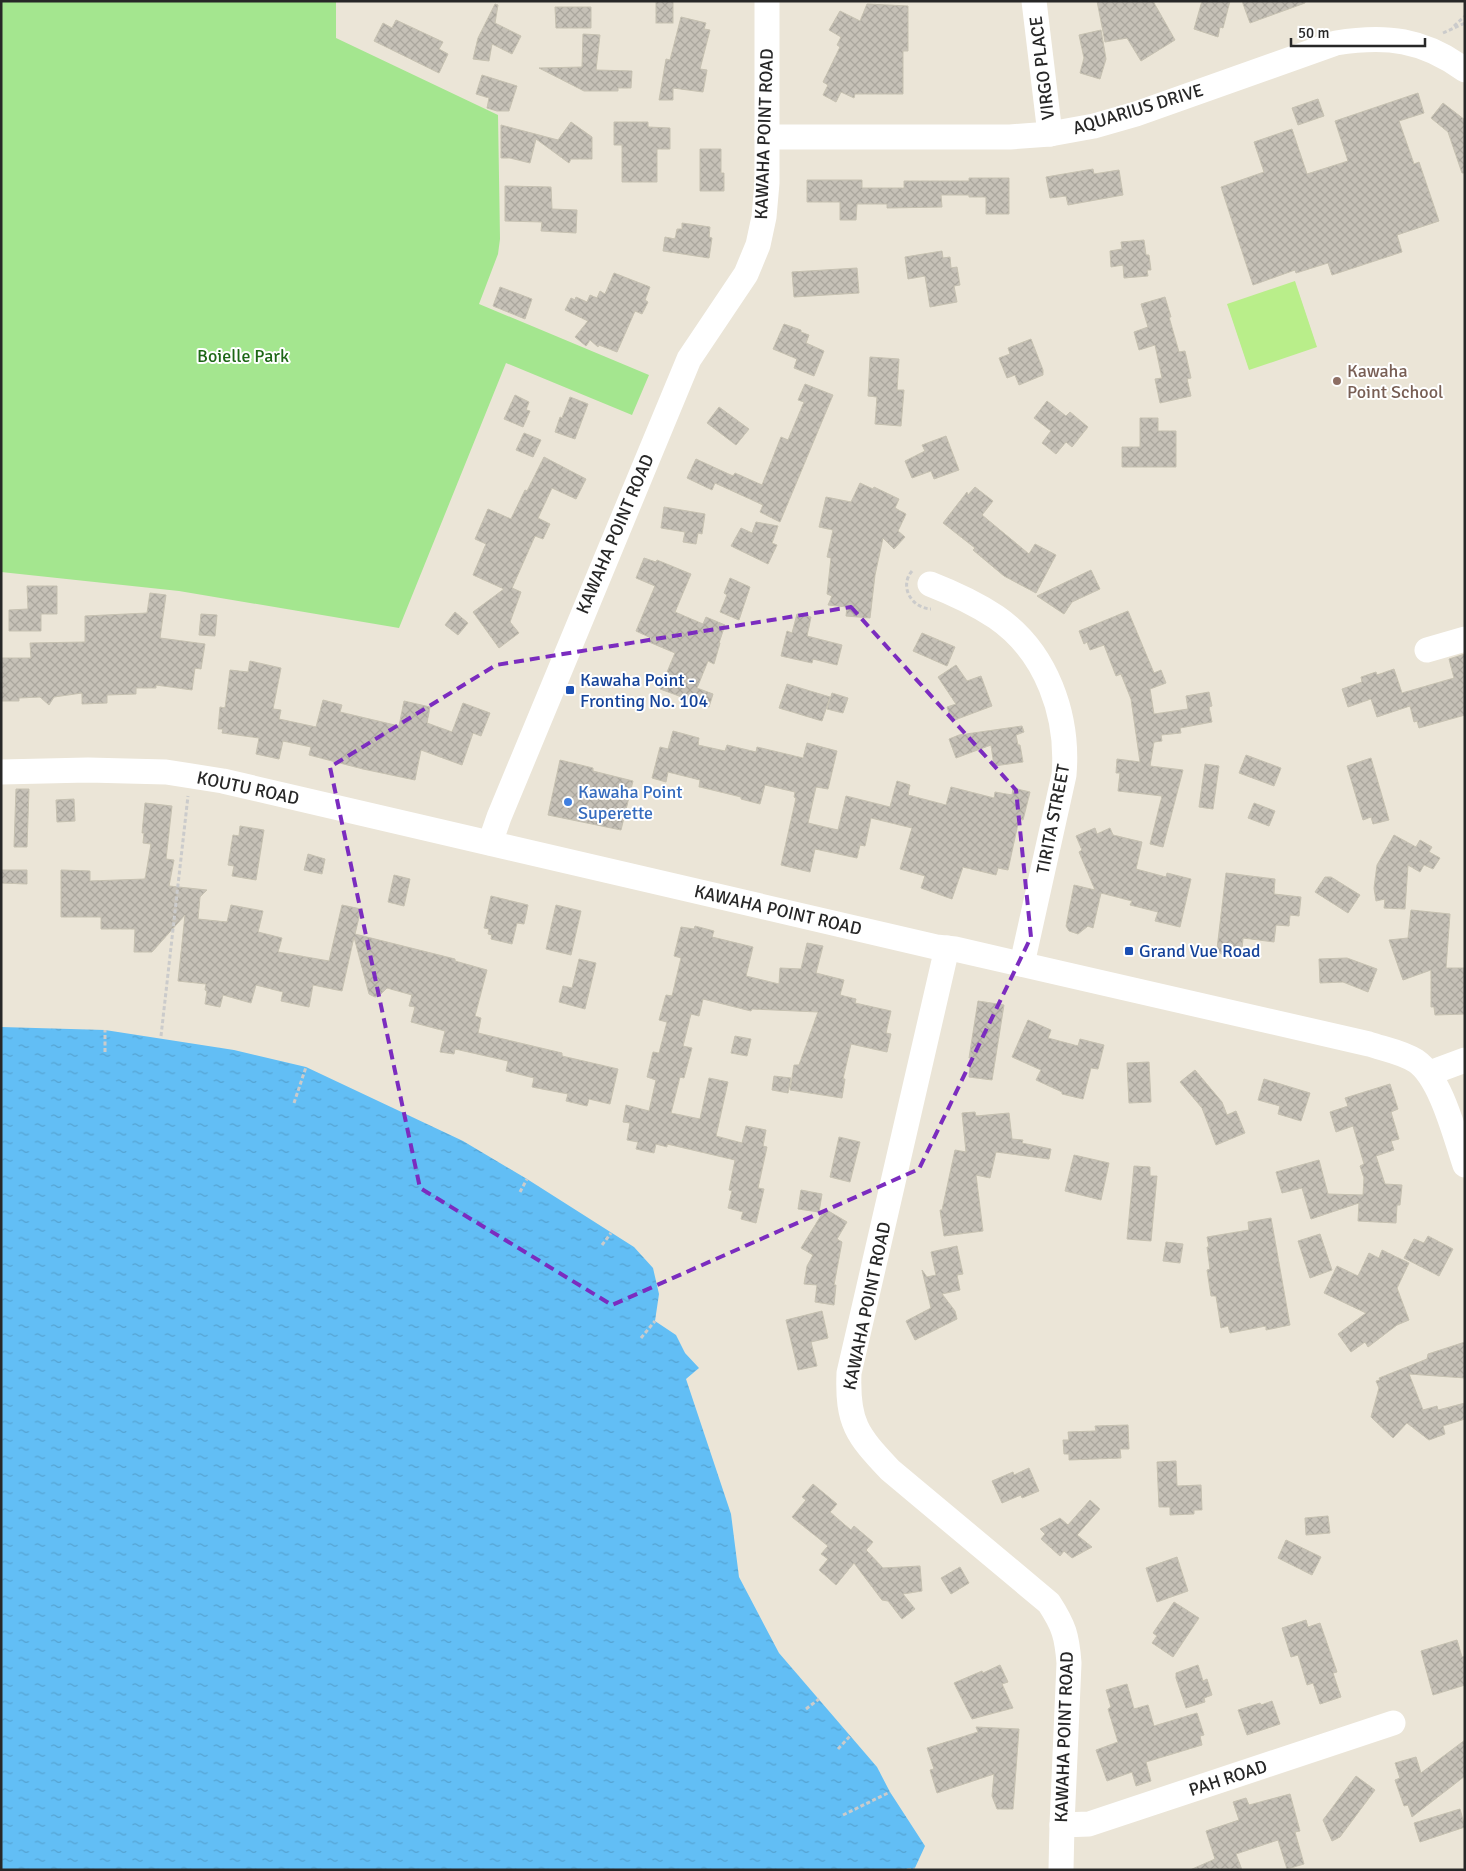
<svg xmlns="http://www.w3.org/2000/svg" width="1466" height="1871" font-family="Signika,sans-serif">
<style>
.park{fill:#a4e68f}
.pitch{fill:#b9ee8a}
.water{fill:url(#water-ripples)}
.building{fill:url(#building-cross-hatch);stroke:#c6c1b1}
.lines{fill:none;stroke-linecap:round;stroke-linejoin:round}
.path{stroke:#cbcbcb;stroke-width:3;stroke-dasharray:4 2.5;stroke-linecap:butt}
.minor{stroke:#fff;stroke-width:25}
.marked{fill:none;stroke:#7b2cbf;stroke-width:4;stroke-dasharray:10 6;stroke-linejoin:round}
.education-dot{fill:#8d6e63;stroke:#fff;stroke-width:2}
.transit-dot{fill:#1a4fb4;stroke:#fff;stroke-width:2}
.shop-dot{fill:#3f7fe0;stroke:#fff;stroke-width:2}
.labels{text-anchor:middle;stroke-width:4;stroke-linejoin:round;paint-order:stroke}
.street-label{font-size:18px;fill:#272727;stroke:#fff}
.park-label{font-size:18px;fill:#1d6715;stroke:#fff}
.education-label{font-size:18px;fill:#785e54;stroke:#fff;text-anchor:start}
.transit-label{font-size:18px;fill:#164399;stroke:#fff;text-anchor:start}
.shop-label{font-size:18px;fill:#366cbe;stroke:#fff;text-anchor:start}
</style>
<defs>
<pattern id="water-ripples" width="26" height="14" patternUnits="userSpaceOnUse" patternTransform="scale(1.25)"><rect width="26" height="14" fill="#62bef5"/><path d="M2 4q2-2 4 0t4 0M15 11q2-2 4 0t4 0" fill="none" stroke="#55a3d2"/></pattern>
<pattern id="building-cross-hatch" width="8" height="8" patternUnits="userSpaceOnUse" patternTransform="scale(1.25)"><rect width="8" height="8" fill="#c6c1b7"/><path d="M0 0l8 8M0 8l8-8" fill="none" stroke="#aaa69d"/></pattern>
</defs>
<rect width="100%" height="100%" fill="#ebe5d7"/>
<path class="park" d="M1 1H336V38L498 115 500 239 498 254 479 304 649 375 632 415 506 363 399 628 179 591 1 572Z"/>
<path class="pitch" d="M1295 281 1317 347 1249 370 1227 304Z"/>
<path class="water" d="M1 1027 105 1030 234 1050 306 1067 463 1141 527 1179 634 1247 653 1268 659 1294 655 1321 676 1335 685 1353 699 1368 686 1379 731 1514 739 1577 779 1653 877 1767 890 1792 925 1846 914 1870H1Z"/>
<g class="building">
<rect x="656" y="1" width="17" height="22"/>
<path d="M1097 1H1153L1175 40 1141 61 1127 38 1105 42Z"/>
<path d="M1202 1H1230L1223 28 1220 27 1218 37 1194 29Z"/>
<path d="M1242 1H1305V3L1250 23Z"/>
<path d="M495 4 498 5 495 23 521 36 512 54 492 44 489 61 473 59 478 38Z"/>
<path d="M867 4 908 6V51H903V94H855L854 98 841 92 836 102 823 95 828 85 823 82 840 47 837 45 841 37 829 30 840 11 860 21Z"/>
<path d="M555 7H591V28H556Z"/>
<path d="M681 17 706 23 704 29 710 30 700 69 707 70 703 92 673 88V100H659L666 59 670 60Z"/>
<path d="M396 20 443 42 439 49 448 54 439 73 374 41 383 23 392 28Z"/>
<path d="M1101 30 1106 59 1100 79 1080 73 1084 58 1079 35Z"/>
<path d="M583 34 600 35 596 70 632 71 631 88H618V91H584L539 68 582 67Z"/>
<path d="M482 75 517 86 509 111H497L487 108 489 98 476 94Z"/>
<path d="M1418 93 1424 113 1399 121 1414 164 1419 162 1439 221 1397 235 1402 252 1332 275 1328 263 1296 273 1295 270 1253 285 1221 187 1264 172 1254 142 1292 129 1307 174 1348 161 1335 121Z"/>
<path d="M1318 99 1324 116 1298 125 1292 108Z"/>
<path d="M1443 103 1465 120V173H1462L1448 132 1431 118Z"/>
<path d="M571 122 592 137V159H571L569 163 536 139 530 163 510 158H501V125L558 140Z"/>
<path d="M614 122H648V127L670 128V149H657V182H622V145H614Z"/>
<path d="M700 149H721V173H724V191H700Z"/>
<path d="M1093 169 1094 174 1119 170 1123 195 1068 205 1066 196 1050 198 1046 177Z"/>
<path d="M969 178H1009V214H986V197H969V195H941L942 207 887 208V204H857L856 220H840V202H807V180H862V188H904V181H969Z"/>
<path d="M505 186 551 187 552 209 577 210 576 233 541 231 542 222 505 221Z"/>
<path d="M682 223 710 227 709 237 712 238 709 258 663 251 665 237 675 239 677 229H682Z"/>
<path d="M1144 240 1146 255H1149L1151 270H1147L1148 276 1124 278 1123 265 1111 267 1110 251 1122 249 1121 242Z"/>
<path d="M942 251 943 258 950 257 951 268 957 267 960 285 954 286 957 302 930 307 925 276 908 279 905 257Z"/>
<path d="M857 268 859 293 794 297 792 272Z"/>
<path d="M614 273 650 287 645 300 648 302 642 314 635 311 617 352 599 345 598 347 590 340 586 346 575 337 588 321 565 310 571 298 575 300 576 297 587 302 590 295 597 298 600 291 605 294Z"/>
<path d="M500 287 532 299 525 319 493 306Z"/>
<path d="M1165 297 1171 317H1169L1179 352 1185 351 1191 378 1187 379 1191 396 1160 403 1155 379 1162 378 1155 345 1139 350 1134 332 1148 327 1141 304Z"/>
<path d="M784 324 801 330V332L809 335 806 343 824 351 814 376 794 368 797 359 773 349Z"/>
<path d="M1031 339 1043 370V375L1019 385 1015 375 1007 378 999 358 1010 354 1008 348Z"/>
<path d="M870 357 899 359 897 390H904L901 426 875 424 877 397 868 396Z"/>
<path d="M805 384 833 395 780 522 760 512 763 505 715 483 712 490 687 478 696 459 733 476 735 473 762 485 781 437 788 440 804 402 798 400Z"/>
<path d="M515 395 529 402 526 410 530 411 523 427 504 419Z"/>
<path d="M570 397 588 404 575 439 555 432 560 417 562 418Z"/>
<path d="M1047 401 1066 416 1070 412 1088 427 1072 447 1066 442 1056 454 1042 443 1051 431 1034 418Z"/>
<path d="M719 407 749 429 736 445 707 423Z"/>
<path d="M1140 418H1158V431H1176V467H1122V447H1140Z"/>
<path d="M524 433 541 440 533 457 516 450Z"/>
<path d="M946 436 959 470 934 479 931 471 912 478 905 461 925 451 922 445Z"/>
<path d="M544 457 586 479 576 499 552 488 538 518 550 524 543 539 535 536 512 588 521 592 510 622 519 633 499 648 473 612 504 589 473 575 486 544 475 539 488 509 511 519 525 490 527 491Z"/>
<path d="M860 483 873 489 874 487 899 499 895 508 906 514 898 531 905 537 894 549 883 538 875 575 870 618 846 616 847 607 828 605 832 596 827 594 831 558 827 557 833 530 819 527 826 497 851 502Z"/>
<path d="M975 487 993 501 982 515 1029 554 1035 544 1056 555 1036 593 1004 576 973 550 975 548 943 523 967 492 968 495Z"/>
<path d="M664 507 705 514 702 534 698 533 696 544 683 542 685 532 661 528Z"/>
<path d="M756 522 778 526 772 543 777 545 768 564 731 546 741 528 752 533Z"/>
<path d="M644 558 656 562 657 560 691 574 675 612 703 624 706 617 725 625 719 643H720L714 664 708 661 697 688 713 694 709 707 660 689 675 653 649 642 651 638 636 631 655 586 636 578Z"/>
<path d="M1091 570 1100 589 1072 602 1064 614 1037 596Z"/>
<path d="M730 578 750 587 739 620 720 612 727 595 724 593Z"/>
<path d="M27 586H57V614H41V631H9V610L28 609Z"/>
<path d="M150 593 166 595 160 638 205 644 201 669 195 668 192 690 156 685V688H136V694L107 695V703L82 704V693L54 697 49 705 40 697 19 698V701H1V658H31L30 643 85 642V616L147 613Z"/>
<path d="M1128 611 1154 673 1161 670 1166 683 1150 689 1154 714 1188 709 1186 696 1209 692 1212 706 1209 707 1212 722 1180 728 1181 733 1161 735 1162 741 1154 742 1150 766 1183 770 1163 847 1150 844 1162 796 1118 791 1120 773H1116L1117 759 1140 762 1131 699 1121 674 1116 676 1104 645 1090 650 1087 642 1084 644 1079 631Z"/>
<path d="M455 612 468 623 458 635 445 625Z"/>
<path d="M201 614 217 615 215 636 199 635Z"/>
<path d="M797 614 811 617 807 636 842 645 837 665 813 659 812 663 781 656 787 631 792 633Z"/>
<path d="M922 633 955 647 947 666 913 651Z"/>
<path d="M1465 654V715L1419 728 1417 721 1414 722 1410 706 1377 717 1371 699 1348 707 1342 689 1362 682 1361 677 1376 672 1377 675 1394 669 1402 693 1454 678 1449 659Z"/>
<path d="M250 661 281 668 273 709 281 710 279 719 316 727 323 700 342 705 340 712 399 726 404 701 430 707 427 723 452 732 463 703 490 713 481 736 473 733 462 765 421 750 415 780 363 769 309 755 311 747 283 741 279 759 256 754 259 738 222 733 223 729H218L220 707 225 708 230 670 248 672Z"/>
<path d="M956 665 967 681 981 676 992 706 952 721 947 707 956 704 938 677Z"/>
<path d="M787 684 830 697 822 721 779 708Z"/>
<path d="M832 693 848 698 843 713 827 709Z"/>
<path d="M1022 726 1024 732 1016 735 1018 745H1020L1023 762 994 766 991 745 956 758 949 739 959 735Z"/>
<path d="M673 731 699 738 698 745 725 751 727 745 756 752 757 747 803 758 807 743 837 751 828 789 816 787 808 823 838 830 846 796 890 807 897 781 910 785 908 795 946 805 951 787 994 798 995 792 1012 795 1013 788 1030 792 1023 820 1019 819 1008 870 998 868 996 875 963 867 952 899 921 888 925 876 900 869 912 828 871 818 865 846 860 845 857 858 815 849 810 872 781 865 796 798 794 797 795 792 765 785 760 804 741 799V797L700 787H699L700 780 668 772 666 782 652 778 660 747 668 749Z"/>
<path d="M1246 755 1281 768 1274 786 1239 773Z"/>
<path d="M1371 758 1389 820 1373 824 1371 817 1363 820 1347 766Z"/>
<path d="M560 760 593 768V771L633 781 621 830 548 815Z"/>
<path d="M1205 764 1219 766 1213 809 1199 807Z"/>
<path d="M16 789H29L27 847H14Z"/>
<path d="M74 799 75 821 57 822 56 800Z"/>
<path d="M145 803 172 806 166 859 174 860 169 886 207 890 200 897 198 919 227 922 231 905 263 911 258 932 282 938 278 952 329 961 342 905 361 909 355 934 455 959V961L487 970 475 1016 481 1018 478 1033 562 1053V1056L618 1069 610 1104 589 1099 587 1106 566 1101 568 1094 532 1087 534 1078 506 1071 508 1061 455 1049 454 1054 440 1052 445 1031 411 1022 415 1007 409 1006 412 995 387 988 379 996 375 997 369 994 354 937 342 991 313 985 309 1007 281 1001 283 992 256 985 251 1003 223 995 220 1007 205 1004 207 991 205 990 206 984 178 981 185 915 152 952H134L135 929H101V917H61V870L90 871V881L145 879 151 844 143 843 144 833H142Z"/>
<path d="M1254 803 1275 811 1269 826 1248 818Z"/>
<path d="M240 826 264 830 256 880 232 876 234 866 228 865 233 835 239 836Z"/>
<path d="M1095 828 1097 834 1110 828 1113 835 1142 842 1136 869 1166 877 1167 873 1191 879 1180 927 1155 921 1158 912 1130 905 1132 901 1101 893 1093 928 1088 926 1078 934 1069 931 1066 926 1074 885 1095 890 1079 852 1082 850 1076 836Z"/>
<path d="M1394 835 1416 847 1420 840 1432 847 1429 852 1440 858 1433 869 1424 865 1420 872 1408 865 1405 909 1384 908 1385 899 1376 901 1374 888 1377 865Z"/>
<path d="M308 854 325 859 322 874 304 870Z"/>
<path d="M1 870H27V884L1 883Z"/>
<path d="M1226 873 1275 879 1274 894 1301 897 1299 916 1290 915 1289 926 1276 925 1274 942 1243 938 1242 951 1230 956 1221 954 1217 949Z"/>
<path d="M394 875 410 879 404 906 388 902Z"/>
<path d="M1325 877H1331L1360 895 1348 913 1315 892Z"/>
<path d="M491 896 528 905 524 924 517 923 512 944 491 939 492 935 488 934 489 929 484 928Z"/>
<path d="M556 905 581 911 571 955 546 949Z"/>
<path d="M1411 910 1450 914 1446 968H1465V1014L1435 1015 1434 1007H1431V970L1403 980 1389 940 1408 938Z"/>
<path d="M695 926 714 931 712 937 753 947 746 976 779 984 780 968 801 969 807 943 823 946 816 973 844 980 840 995 856 999 855 1003 891 1011 886 1033 891 1034 887 1052 851 1044 843 1079H845L842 1098 790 1090 794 1065H799L818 1012 752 1009 751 1011 703 999 699 1016 691 1014 683 1046 692 1048 684 1078 680 1077 671 1113 700 1119 709 1078 728 1082 716 1136 742 1143 746 1126 766 1130 763 1146 767 1147 758 1188 764 1189 756 1223 741 1219 743 1212 728 1208 732 1191 729 1190 735 1160 667 1144V1147L656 1144 654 1153 636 1149 638 1142 627 1140 630 1123 623 1122 626 1105 649 1111 656 1080 647 1077 653 1052 659 1053 667 1022 659 1020 666 995 672 996 681 958 674 956 681 927 694 929Z"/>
<path d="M1347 958 1377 969 1368 992 1343 982 1320 983 1319 959Z"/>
<path d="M579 959 596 963 585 1009 559 1002 563 986 572 988Z"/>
<path d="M978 1001 1004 1005 992 1080 969 1077 971 1058H969Z"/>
<path d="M1028 1020 1051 1030 1048 1038 1078 1046 1080 1039 1104 1045 1098 1069 1091 1068 1083 1099 1062 1094V1092L1036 1080 1041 1070 1012 1057Z"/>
<path d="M735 1036 751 1039 747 1056 731 1053Z"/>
<path d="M1149 1062 1151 1102 1129 1103 1127 1063Z"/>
<path d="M1195 1070 1222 1102 1227 1115 1236 1111 1245 1133 1216 1145 1202 1108 1180 1082Z"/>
<path d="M774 1076 791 1078 788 1093 772 1090Z"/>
<path d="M1264 1079 1310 1093 1301 1121 1278 1114 1280 1106 1258 1100Z"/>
<path d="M1390 1084 1398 1109 1391 1112 1399 1139 1391 1141 1394 1150 1376 1156 1385 1184 1402 1185 1400 1205H1397L1396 1223 1358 1221 1359 1203 1311 1219 1302 1188 1282 1193 1276 1172 1319 1160 1328 1194 1363 1195 1364 1178 1360 1166 1364 1164 1353 1126 1336 1132 1330 1112 1348 1106 1345 1098Z"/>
<path d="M975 1112 976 1116 1009 1113 1012 1139 1023 1140 1022 1143 1051 1149 1049 1159 996 1152 990 1178 976 1175 983 1231 944 1236 940 1210H942L955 1150 966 1152 962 1113Z"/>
<path d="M839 1137 860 1142 850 1182 830 1177Z"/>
<path d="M1074 1155 1109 1163 1101 1200 1065 1191Z"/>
<path d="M1134 1166 1150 1167V1176H1157L1151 1241 1127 1239Z"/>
<path d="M801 1190 822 1194 819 1212 798 1209Z"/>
<path d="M825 1209 847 1222 837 1239 842 1242 834 1285H836L834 1305 815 1302 817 1285 804 1284 807 1266 813 1255 801 1248Z"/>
<path d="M1271 1218 1290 1325 1266 1330V1326L1230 1333 1228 1326 1221 1328 1216 1296H1211L1207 1270 1210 1269 1207 1247H1209L1207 1237 1249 1230 1248 1222Z"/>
<path d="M1320 1234 1332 1270 1310 1278 1298 1241Z"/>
<path d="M1428 1236 1453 1249 1439 1276 1404 1258 1414 1239 1424 1243Z"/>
<path d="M1166 1242 1183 1244 1180 1263 1163 1261Z"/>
<path d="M957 1246 963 1274 957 1275 960 1290 942 1294 955 1311 957 1319 915 1340 906 1321 931 1308 922 1270 927 1277 936 1275 931 1252Z"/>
<path d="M1382 1250 1409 1263 1397 1288 1409 1320 1397 1325 1368 1347 1365 1342 1351 1352 1338 1334 1366 1313 1324 1293 1337 1266 1358 1276 1369 1253 1379 1258Z"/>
<path d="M822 1311 828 1338 811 1342 817 1366 798 1370 786 1320Z"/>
<path d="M1465 1342V1378L1409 1374 1423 1410 1437 1406 1438 1410 1465 1403V1419L1443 1426 1445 1434 1429 1440 1407 1423 1393 1438 1371 1417 1379 1388 1376 1381 1380 1380 1379 1378 1427 1359 1428 1354Z"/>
<path d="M1128 1425 1129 1449H1120L1121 1458 1069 1460V1454H1064L1063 1440H1069L1068 1432 1096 1431 1095 1426Z"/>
<path d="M1176 1461 1177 1486 1201 1485 1202 1510H1194V1514L1170 1515V1507H1159L1157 1462Z"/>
<path d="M1029 1468 1039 1491 1022 1498 1021 1495 1002 1503 992 1481 1013 1472 1014 1475Z"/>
<path d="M813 1484 837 1504 830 1512 851 1530 854 1526 873 1542 866 1550 883 1568 920 1566 922 1591 903 1594 915 1609 902 1619 888 1601 882 1600 854 1563 836 1585 819 1570 828 1559 821 1554 828 1546 792 1517 806 1500 802 1497Z"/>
<path d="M1090 1500 1100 1509 1077 1535 1092 1547 1072 1558 1064 1551 1060 1556 1041 1539 1045 1534 1040 1529 1060 1518 1068 1525Z"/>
<path d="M1328 1516 1330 1533 1306 1535 1305 1518Z"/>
<path d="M1286 1540 1321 1557 1312 1575 1278 1558Z"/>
<path d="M1177 1557 1188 1591 1157 1602 1146 1568Z"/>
<path d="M960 1567 969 1583 951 1594 941 1578Z"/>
<path d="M1174 1602 1199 1618 1173 1657 1152 1643 1157 1636 1153 1633Z"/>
<path d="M1306 1620 1308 1627 1320 1623 1337 1672 1333 1673 1341 1697 1320 1704 1313 1683 1307 1685 1298 1655 1291 1657 1282 1628Z"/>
<path d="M1457 1640 1462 1657 1465 1656V1685L1433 1695 1421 1651Z"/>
<path d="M1000 1665 1008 1682 1002 1684 1013 1708 972 1719 954 1683 982 1671 983 1673Z"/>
<path d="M1198 1665 1203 1681 1207 1679 1212 1695 1204 1698 1205 1702 1186 1708 1176 1678V1673Z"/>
<path d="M1127 1684 1134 1709 1148 1705 1154 1726 1197 1713 1204 1735 1200 1736 1202 1745 1146 1762 1151 1781 1136 1786 1132 1772 1107 1781 1096 1750 1118 1742 1108 1709 1111 1707 1106 1690Z"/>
<path d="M1272 1701 1280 1724 1247 1735 1238 1710 1260 1703 1261 1705Z"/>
<path d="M976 1727 1019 1729 1013 1809H997L992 1796 994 1774 937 1793 930 1770 934 1769 927 1748 978 1732Z"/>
<path d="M1465 1740V1776L1412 1817 1408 1805 1404 1806 1395 1780 1400 1778 1395 1763 1416 1757 1421 1773Z"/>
<path d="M1356 1776 1375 1790 1340 1837 1332 1841 1323 1820Z"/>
<path d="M1290 1794 1300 1831 1295 1832 1304 1864 1287 1869 1278 1840 1236 1854 1242 1870H1190L1215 1859 1206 1831 1239 1820 1233 1802 1246 1798 1249 1805Z"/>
<path d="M1460 1809 1465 1827 1420 1842 1414 1823Z"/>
</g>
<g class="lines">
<g class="path">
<path d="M1454 26 1465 16"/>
<path d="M1443 33 1465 23"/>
<path d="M912 571C899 586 911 608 931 609"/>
<path d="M161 1036 188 796"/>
<path d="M105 1052V1030"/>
<path d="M294 1103 306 1067"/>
<path d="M520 1192 527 1179"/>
<path d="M602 1245 611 1233"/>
<path d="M641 1338 655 1321"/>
<path d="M806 1709 819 1699"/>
<path d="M838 1749 850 1736"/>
<path d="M843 1815 890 1792"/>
<path d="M907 1870 915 1869"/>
</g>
<g class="minor">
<path d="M1034 1 1050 134"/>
<path d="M767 137H1010L1050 134 1094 126 1136 114 1336 43C1386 35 1423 39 1465 70"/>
<path d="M930 584C953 593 975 603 996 617 1047 652 1069 716 1064 775L1022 964"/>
<path d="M1427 650 1465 639"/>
<path d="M1 772 88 770 166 772 223 781 936 947 955 949 1369 1044C1384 1049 1402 1052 1416 1061 1441 1078 1455 1136 1465 1165"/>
<path d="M490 843 499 817 689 359 746 274 758 245 764 217 767 183V1"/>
<path d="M947 948 849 1373C847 1423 857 1435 890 1470L1049 1603C1064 1626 1067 1636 1069 1663L1062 1825 1061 1870"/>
<path d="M1430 1073 1465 1060"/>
<path d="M1062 1825 1089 1824 1393 1723"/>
</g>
</g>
<path class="marked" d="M851 607 1016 790 1031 937 919 1169 612 1305 420 1188 330 767 496 665Z"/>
<circle class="education-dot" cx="1337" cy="381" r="5"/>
<g class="transit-dot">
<rect x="565" y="685" width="10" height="10" rx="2.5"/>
<rect x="1124" y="946" width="10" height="10" rx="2.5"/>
</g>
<circle class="shop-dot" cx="568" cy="802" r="5"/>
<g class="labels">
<g class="street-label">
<text transform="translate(1042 68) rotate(-97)" y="6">VIRGO PLACE</text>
<text transform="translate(1138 109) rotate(-17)" y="6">AQUARIUS DRIVE</text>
<text transform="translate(764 134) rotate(-88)" y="6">KAWAHA POINT ROAD</text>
<text transform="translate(615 534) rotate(-67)" y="6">KAWAHA POINT ROAD</text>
<text transform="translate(248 788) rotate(12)" y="6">KOUTU ROAD</text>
<text transform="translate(1053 819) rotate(-79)" y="6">TIRITA STREET</text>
<text transform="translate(778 910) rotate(13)" y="6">KAWAHA POINT ROAD</text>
<text transform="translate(867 1306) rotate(-78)" y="6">KAWAHA POINT ROAD</text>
<text transform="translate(1064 1737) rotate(-88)" y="6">KAWAHA POINT ROAD</text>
<text transform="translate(1228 1778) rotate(-18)" y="6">PAH ROAD</text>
</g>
<g class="park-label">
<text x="243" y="362">Boielle Park</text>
</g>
<g class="education-label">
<text x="1347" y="377">Kawaha<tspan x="1347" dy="21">Point School</tspan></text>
</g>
<g class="transit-label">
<text x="580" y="686">Kawaha Point -<tspan x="580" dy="21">Fronting No. 104</tspan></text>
<text x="1139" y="957">Grand Vue Road</text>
</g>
<g class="shop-label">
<text x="578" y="798">Kawaha Point<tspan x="578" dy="21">Superette</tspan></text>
</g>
</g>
<rect width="1466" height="1871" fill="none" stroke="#272727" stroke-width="5"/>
<path d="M1291 38v8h134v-8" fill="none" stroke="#272727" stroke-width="2.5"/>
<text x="1298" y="38" font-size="15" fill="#272727" stroke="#ffffff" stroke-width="4" paint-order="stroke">50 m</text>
</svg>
